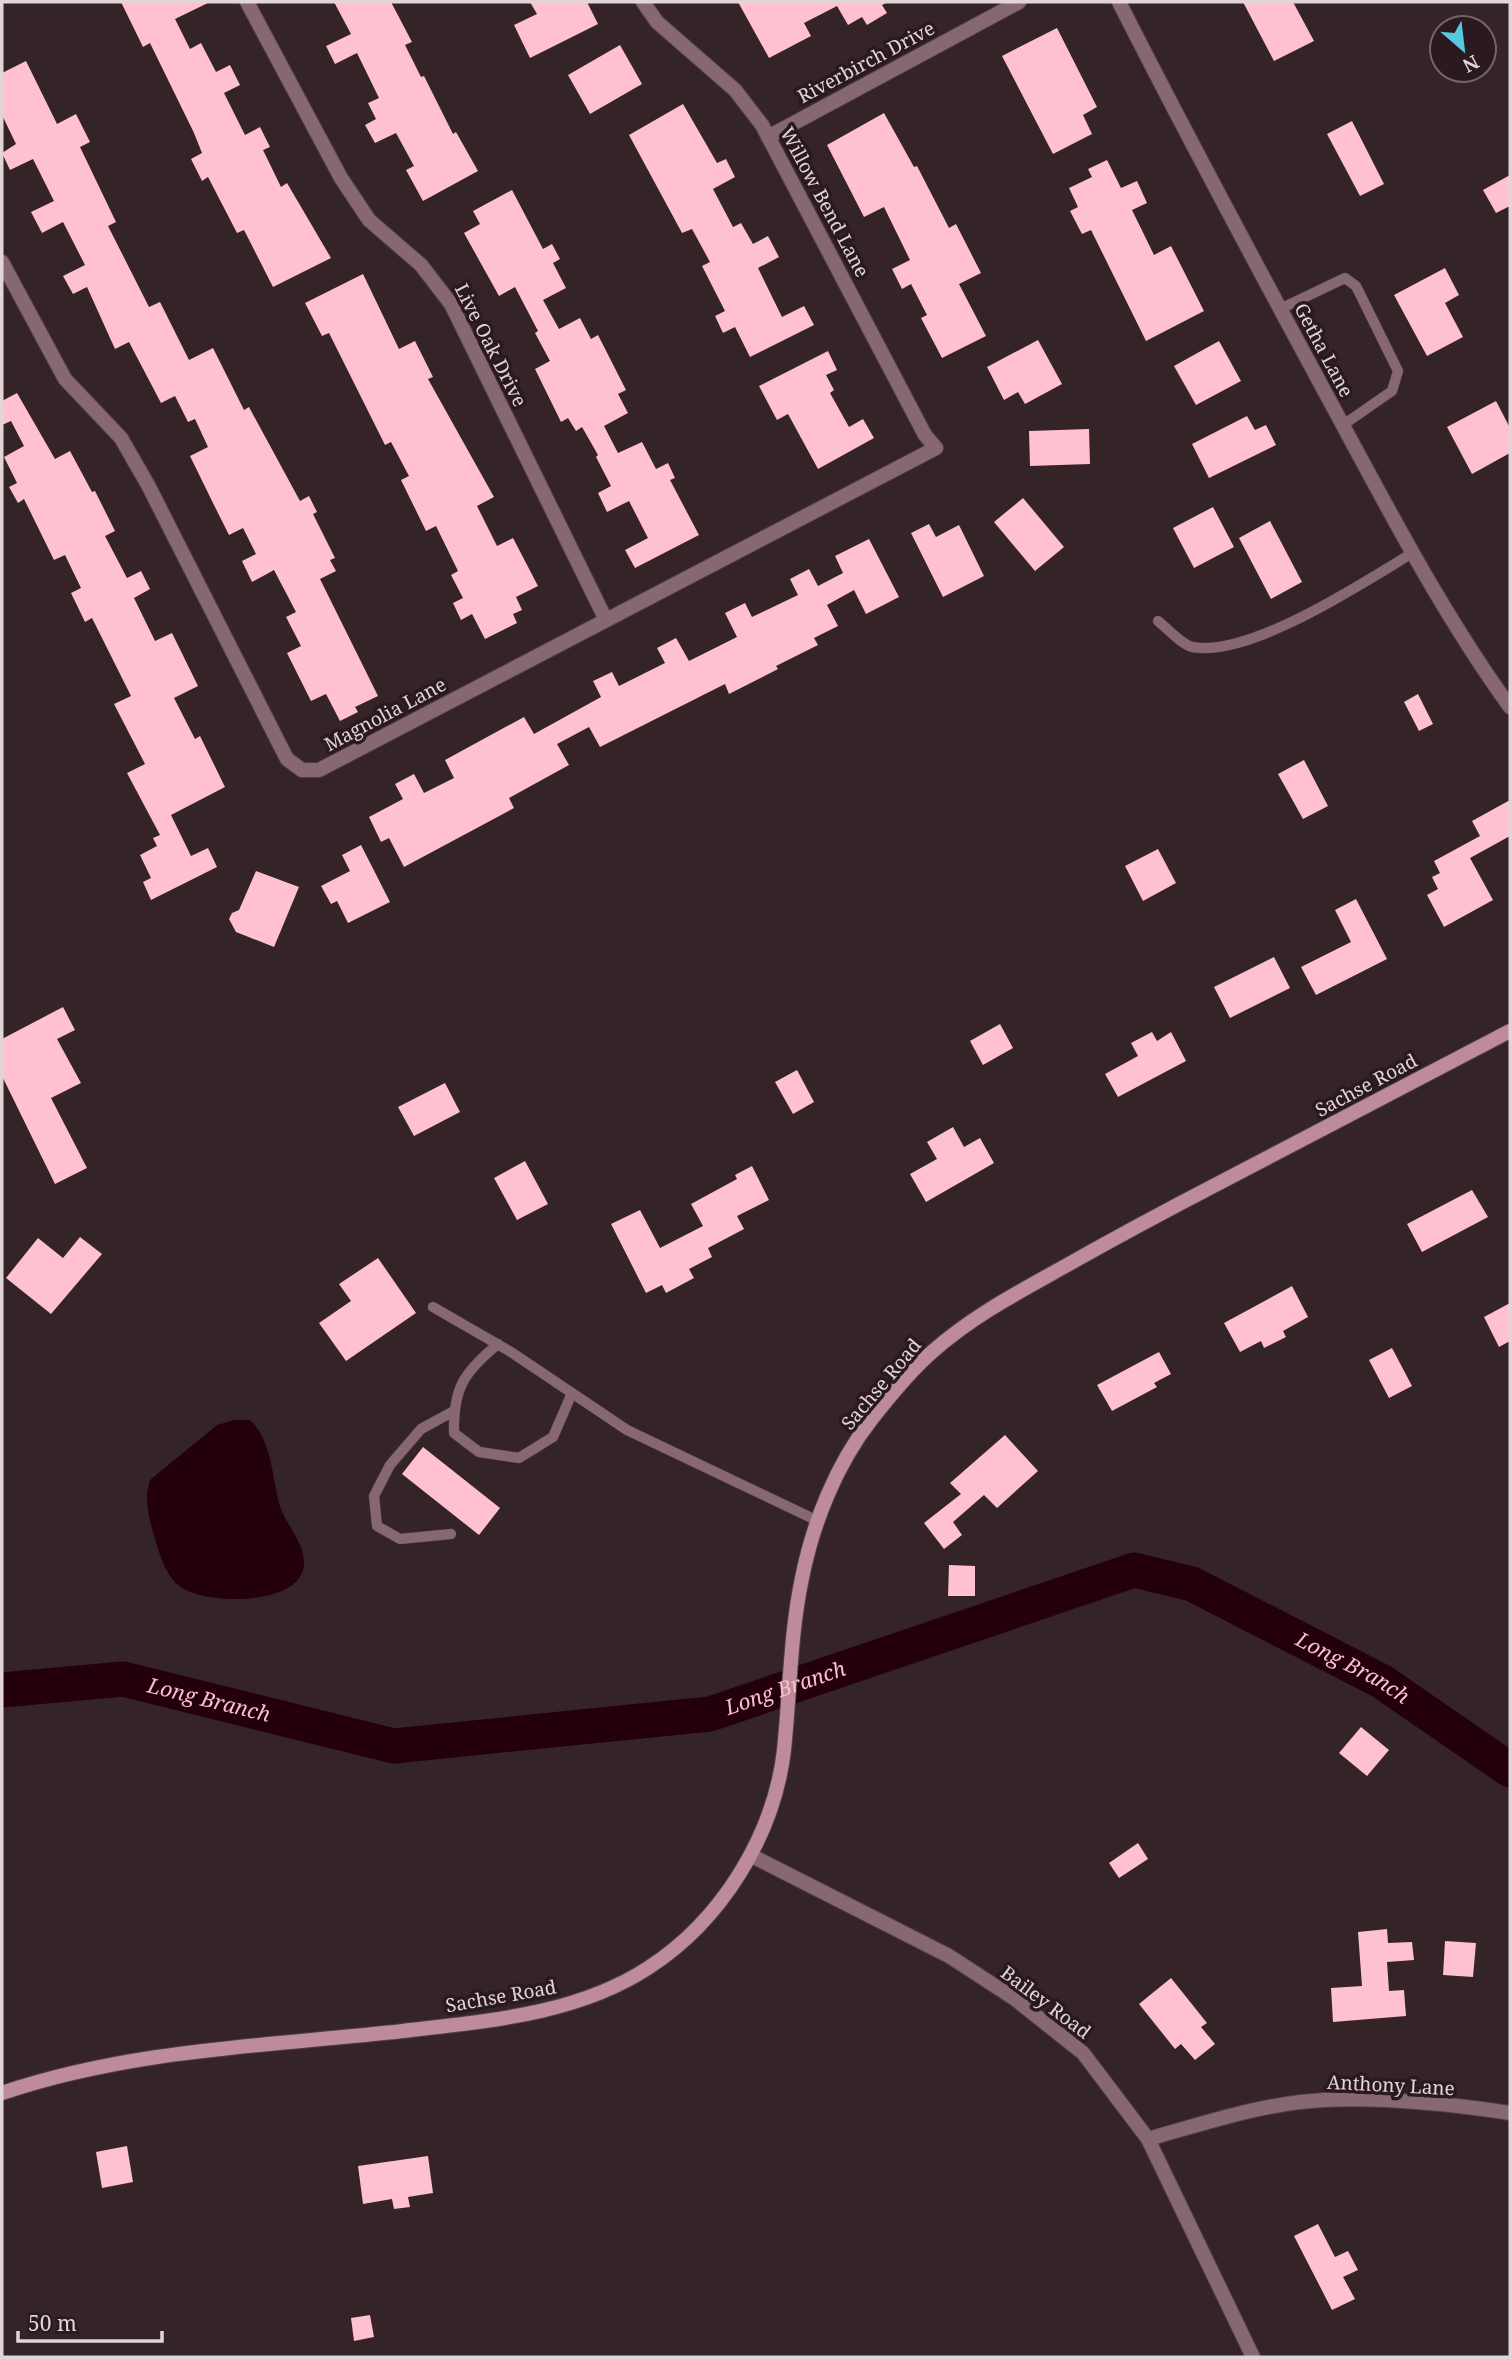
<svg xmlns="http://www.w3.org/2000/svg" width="1512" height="2359" font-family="'Noto Serif',serif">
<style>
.water{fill:#23000b}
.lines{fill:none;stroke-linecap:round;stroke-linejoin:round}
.river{stroke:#23000b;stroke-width:35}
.building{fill:#ffc0d1}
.service-casing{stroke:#503f43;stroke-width:11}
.minor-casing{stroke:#503f43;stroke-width:16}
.tertiary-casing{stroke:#503f43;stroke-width:16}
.secondary-casing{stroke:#503f43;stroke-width:16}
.service{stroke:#876870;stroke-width:10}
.minor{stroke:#876870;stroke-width:14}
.tertiary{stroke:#876870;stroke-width:14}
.secondary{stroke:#bd8b99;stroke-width:14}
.labels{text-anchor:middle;stroke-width:7;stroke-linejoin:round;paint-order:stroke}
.street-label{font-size:19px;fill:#e1d5d8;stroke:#2a191e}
.water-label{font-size:21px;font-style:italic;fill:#fcbecf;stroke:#2a191e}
</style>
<rect width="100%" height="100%" fill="#342327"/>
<path class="water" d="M235 1420H250C274 1443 271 1479 281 1509 288 1527 304 1543 304 1563 304 1607 202 1606 178 1585 164 1573 158 1549 153 1532 148 1514 144 1498 150 1480L217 1425Z"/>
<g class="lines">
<path class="river" id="s1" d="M2 1690 123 1679 394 1746 710 1714 1134 1570 1192 1584 1381 1681 1510 1770"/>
</g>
<g class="building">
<path d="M121 2H210L175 19 190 49 201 43 216 72 230 65 240 85 224 93 245 135 260 127 270 147 263 150 281 187 287 183 331 258 273 287 244 230 237 233 208 177 202 181 191 159 202 153 194 133 150 43 143 47Z"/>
<path d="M334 2H391L412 42 405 45 421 77 424 76 453 134 456 132 478 171 423 201 406 170 414 166 396 133 375 143 365 125 376 119 368 103 379 98 357 53 335 64 326 46 351 34Z"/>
<path d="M530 2H587L598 24 530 58 514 25 537 14Z"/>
<path d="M738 2H888L882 5 887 13 867 25 862 17 848 25 837 6 804 23 811 36 769 58Z"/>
<path d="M1243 2H1293L1314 41 1274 61Z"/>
<path d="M1057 28 1097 107 1083 115 1092 134 1053 154 1002 56Z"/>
<path d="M620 45 642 84 590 114 568 75Z"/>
<path d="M26 61 57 124 76 114 90 142 80 147 116 222 108 226 149 307 160 302 189 360 213 348 244 410 249 407 300 501 309 496 317 512 313 514 335 558 330 560 336 571 320 579 378 696 355 707 358 712 340 721 326 694 311 701 287 653 301 646 286 617 296 612 274 570 252 582 242 561 256 554 243 528 229 535 212 501 190 456 208 447 195 419 188 422 175 396 161 403 129 342 115 349 87 287 73 294 63 276 85 265 63 222 42 233 31 212 54 201 33 159 10 170 2 153 16 144 2 115V73Z"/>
<path d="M683 104 717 163 726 159 735 177 713 189 733 227 741 223 753 244 768 236 779 257 758 268 782 317 804 306 814 325 750 357 735 327 723 333 715 316 725 311 702 266 710 262 692 229 682 233 629 135Z"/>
<path d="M884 113 914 167 917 166 949 228 956 224 981 273 959 284 986 336 942 358 921 318 927 315 911 284 902 289 892 269 910 260 884 207 864 217 827 145Z"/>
<path d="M1352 121 1384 184 1360 196 1327 134Z"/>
<path d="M1107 160 1121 188 1137 181 1147 203 1132 210 1154 255 1171 246 1204 311 1146 341 1091 230 1082 234 1070 211 1078 207 1069 188 1092 177 1088 169Z"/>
<path d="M1510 175V206L1496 213 1483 190Z"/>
<path d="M512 190 543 249 552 244 560 259 553 263 566 288 543 300 559 329 580 318 591 339 598 335 626 390 618 394 628 413 604 426 618 453 642 442 656 469 668 463 675 478 670 480 699 535 635 568 625 550 648 538 629 501 607 512 598 493 611 486 596 457 598 455 582 427 576 431 568 418 561 422 535 369 550 361 535 333 538 331 515 287 499 296 464 233 480 224 473 211Z"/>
<path d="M1445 268 1459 295 1445 303 1463 337 1427 356 1394 295Z"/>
<path d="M363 274 399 349 415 341 433 377 428 379 494 497 477 506 497 546 513 538 538 586 516 597 522 610 513 614 517 623 485 639 472 614 461 620 453 603 463 598 451 575 458 571 436 526 426 531 401 480 409 476 391 442 385 445 329 333 322 336 305 303Z"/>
<path d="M1038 340 1062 384 1025 404 1018 392 1004 400 987 367Z"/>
<path d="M1219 341 1241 381 1196 405 1174 366Z"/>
<path d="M828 351 837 370 826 375 834 390 830 393 849 427 863 419 874 438 818 469 788 414 777 420 759 386Z"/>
<path d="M17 393 55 459 70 451 92 492 95 491 115 531 105 536 127 578 141 571 150 589 134 598 155 641 172 633 198 686 174 698 195 739 200 736 225 787 171 815 191 856 208 848 217 867 151 900 143 882 151 878 140 855 157 846 153 838 160 835 127 773 145 764 114 704 131 696 92 618 85 622 71 593 81 588 65 555 54 560 24 499 18 503 9 487 17 483 4 457 24 446 11 421 2 425V401Z"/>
<path d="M1496 401 1510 428V453L1472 474 1447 427Z"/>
<path d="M1247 416 1255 430 1266 425 1276 445 1209 478 1192 444Z"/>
<path d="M1089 429 1090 464 1030 466 1029 431Z"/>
<path d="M1023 498 1064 547 1035 571 994 522Z"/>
<path d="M1213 507 1234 547 1194 568 1173 528Z"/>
<path d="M1270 521 1302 582 1271 599 1239 538Z"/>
<path d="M929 524 936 537 959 525 984 576 943 597 911 533Z"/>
<path d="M869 539 899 597 866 614 854 590 827 605 838 626 814 638 818 645 776 666 778 669 729 694 725 684 600 747 589 727 557 744 569 765 509 798 514 808 404 867 389 838 381 842 369 817 403 799 395 784 414 774 424 793 454 778 445 760 524 717 534 734 601 697 593 681 612 672 619 686 665 663 657 648 676 638 689 661 737 637 725 613 745 603 752 617 798 595 790 579 809 569 818 586 843 573 835 556Z"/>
<path d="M1418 694 1433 724 1419 731 1404 702Z"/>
<path d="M1304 760 1328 806 1303 819 1278 774Z"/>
<path d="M1510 800V836L1470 858 1493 900 1444 927 1427 895 1438 889 1432 877 1440 873 1434 861 1480 836 1472 821Z"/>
<path d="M361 845 390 902 348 923 337 901 331 904 321 886 350 871 342 855Z"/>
<path d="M1158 849 1176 883 1143 901 1125 866Z"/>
<path d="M256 871 299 887 274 947 236 932 229 919 232 913 239 910Z"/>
<path d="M1356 899 1387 959 1316 995 1301 967 1351 942 1335 910Z"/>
<path d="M1274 957 1290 988 1230 1018 1214 987Z"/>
<path d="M63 1007 75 1030 57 1039 81 1083 51 1098 87 1168 55 1184 2 1076V1039Z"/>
<path d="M1000 1024 1013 1048 983 1065 970 1041Z"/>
<path d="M1152 1032 1157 1041 1171 1032 1186 1061 1118 1097 1105 1074 1138 1056 1131 1043Z"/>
<path d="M797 1070 814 1102 793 1114 775 1082Z"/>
<path d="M445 1083 460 1112 414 1136 398 1107Z"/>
<path d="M953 1127 964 1147 980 1138 994 1163 926 1202 910 1174 937 1159 927 1142Z"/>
<path d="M525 1161 548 1204 517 1220 494 1178Z"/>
<path d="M752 1166 769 1200 737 1216 744 1229 708 1248 712 1257 689 1269 694 1278 666 1293 662 1285 646 1293 611 1224 640 1210 660 1248 703 1226 691 1204 737 1179 735 1175Z"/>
<path d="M1472 1190 1488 1217 1422 1252 1407 1224Z"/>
<path d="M80 1237 102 1254 51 1314 6 1278 38 1238 63 1258Z"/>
<path d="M378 1258 416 1313 346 1361 319 1323 351 1301 339 1284Z"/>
<path d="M1292 1286 1308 1317 1283 1331 1286 1337 1264 1348 1261 1341 1240 1352 1224 1323Z"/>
<path d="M1510 1303V1341L1499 1347 1484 1317Z"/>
<path d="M1392 1348 1412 1386 1389 1398 1369 1360Z"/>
<path d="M1159 1352 1171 1374 1154 1383 1157 1387 1112 1411 1097 1385Z"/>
<path d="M1005 1435 1038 1471 997 1508 984 1495 953 1522 962 1535 944 1549 924 1523 961 1494 950 1483Z"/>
<path d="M423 1447 500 1508 479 1535 402 1474Z"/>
<path d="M949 1565 975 1566V1596H948Z"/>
<path d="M1361 1727 1389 1750 1367 1776 1339 1753Z"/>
<path d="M1138 1843 1148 1859 1119 1878 1109 1863Z"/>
<path d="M1387 1929 1388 1943 1412 1942 1414 1960 1387 1962 1389 1991 1404 1990 1406 2016 1333 2022 1331 1988 1362 1986 1358 1932Z"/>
<path d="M1445 1941 1476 1943 1473 1977 1443 1975Z"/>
<path d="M1171 1978 1207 2023 1201 2027 1215 2044 1195 2060 1181 2044 1175 2049 1139 2004Z"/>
<path d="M127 2146 133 2182 102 2188 96 2152Z"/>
<path d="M428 2156 433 2193 408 2197 410 2207 394 2209 392 2199 363 2204 358 2166Z"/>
<path d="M1318 2224 1335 2257 1348 2251 1358 2270 1343 2277 1355 2299 1332 2310 1294 2236Z"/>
<path d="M370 2315 374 2337 354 2341 351 2318Z"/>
</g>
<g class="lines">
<g class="service-casing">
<g id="service">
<path d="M1280 309 1345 278 1356 286 1398 371 1392 391 1343 425"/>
<path d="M1158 621C1167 628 1181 644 1192 647 1250 658 1364 582 1414 552"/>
<path d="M433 1307 511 1352 627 1430 818 1521"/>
<path d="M498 1344C464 1372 453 1388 454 1433L479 1452 519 1458 553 1437 572 1393"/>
<path d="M451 1534 400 1539 377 1526 374 1496 390 1465 421 1429 454 1411"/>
</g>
</g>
<g class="minor-casing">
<g id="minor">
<path d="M247 2 341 178 369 220 421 265 451 304 606 620"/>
<path d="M1119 2C1188 138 1260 272 1332 405 1387 507 1442 613 1510 707"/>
<path d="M768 137 1019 2"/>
<path d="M2 262 65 379 121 438 148 485 287 759 302 770H319L936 448 925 435 762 125 735 90 657 22 643 2"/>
<path d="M1148 2139C1205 2123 1264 2103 1324 2100 1385 2097 1450 2104 1510 2113"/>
</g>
</g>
<g class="tertiary-casing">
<path id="tertiary" d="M752 1856 949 1956 1015 1999 1083 2053 1148 2139 1253 2357"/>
</g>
<g class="secondary-casing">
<path id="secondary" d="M2 2093C132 2049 268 2046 403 2031 486 2021 576 2015 648 1968 721 1921 774 1836 784 1750 790 1693 790 1635 802 1578 813 1523 836 1465 871 1420 889 1397 909 1372 932 1352 970 1318 1015 1294 1060 1269 1113 1239 1167 1210 1221 1182 1317 1132 1414 1081 1510 1031"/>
</g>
<use href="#service" class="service"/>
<use href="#minor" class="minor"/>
<use href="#tertiary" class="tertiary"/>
<use href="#secondary" class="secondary"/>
</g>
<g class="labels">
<g class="street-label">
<text transform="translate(866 62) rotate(-28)" y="7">Riverbirch Drive</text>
<text transform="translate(825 202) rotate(62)" y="7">Willow Bend Lane</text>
<text transform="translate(491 345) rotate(63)" y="7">Live Oak Drive</text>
<text transform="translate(1324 350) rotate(62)" y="7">Getha Lane</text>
<text transform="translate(385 714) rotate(-28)" y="7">Magnolia Lane</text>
<text transform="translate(1366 1085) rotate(-28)" y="7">Sachse Road</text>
<text transform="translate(881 1384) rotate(-50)" y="7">Sachse Road</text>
<text transform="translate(501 1996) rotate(-10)" y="7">Sachse Road</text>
<text transform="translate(1046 2002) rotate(37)" y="7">Bailey Road</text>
<text transform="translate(1391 2085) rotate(3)" y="7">Anthony Lane</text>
</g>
<g class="water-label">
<text dy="7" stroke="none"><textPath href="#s1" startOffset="1407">Long Branch</textPath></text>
<text dy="7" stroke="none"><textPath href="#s1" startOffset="798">Long Branch</textPath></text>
<text dy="7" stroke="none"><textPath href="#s1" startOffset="210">Long Branch</textPath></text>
</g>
</g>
<rect width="1512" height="2359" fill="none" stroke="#e1d5d8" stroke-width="7"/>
<g transform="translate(1463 49) rotate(152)"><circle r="33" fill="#2a191e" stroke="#736468" stroke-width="2"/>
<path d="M0-5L12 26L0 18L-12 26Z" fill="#55cade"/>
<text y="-10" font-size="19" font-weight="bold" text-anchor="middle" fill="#e1d5d8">N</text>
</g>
<path d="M18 2331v10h144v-10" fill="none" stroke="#e1d5d8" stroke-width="3.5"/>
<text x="28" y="2331" font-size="21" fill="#e1d5d8" stroke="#2a191e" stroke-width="5" paint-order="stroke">50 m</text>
</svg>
